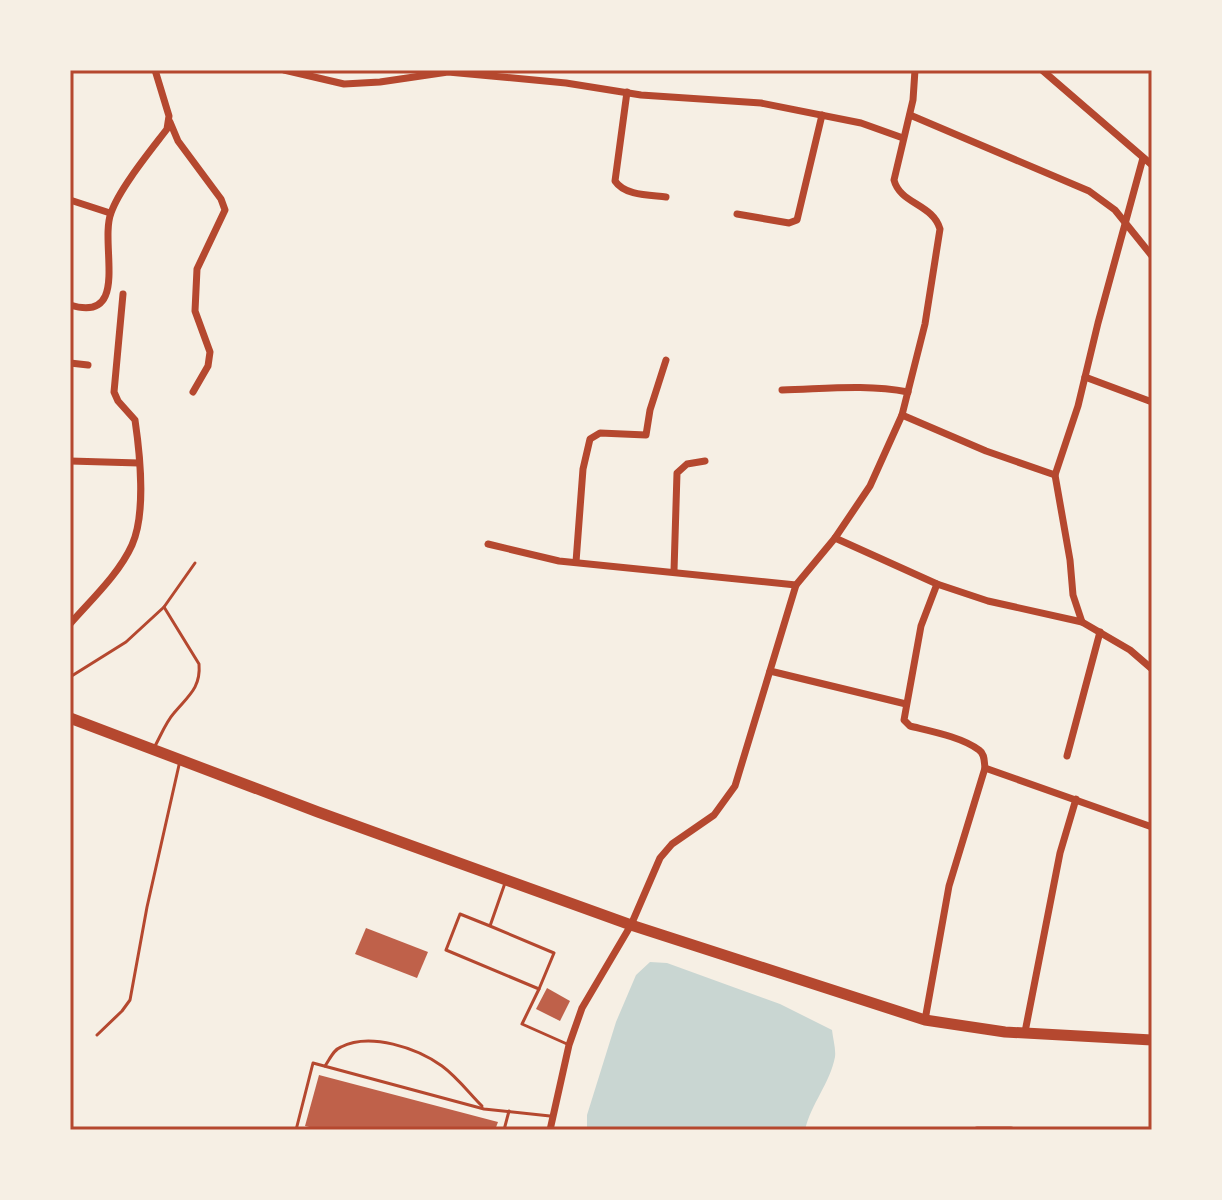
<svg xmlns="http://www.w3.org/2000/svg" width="1222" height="1200" font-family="'Open Sans',sans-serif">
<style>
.water{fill:#c9d6d2}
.building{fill:#bf614a}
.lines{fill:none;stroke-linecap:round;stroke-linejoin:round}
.service{stroke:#b5482f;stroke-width:3}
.minor{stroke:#b5482f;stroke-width:7}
.primary{stroke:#b5482f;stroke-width:11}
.neatline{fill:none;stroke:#b5482f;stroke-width:3}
</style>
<rect width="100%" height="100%" fill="#f6efe4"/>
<path class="water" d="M650 962 667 963 780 1004 832 1030C833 1039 836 1049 835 1057 830 1083 811 1104 805 1130H587V1115L616 1022 636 975Z"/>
<g class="building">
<path d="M366 928 428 952 417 978 355 954Z"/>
<path d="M547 988 570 1001 560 1021 536 1009Z"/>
<path d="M319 1075 498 1122 495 1130H322L305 1126Z"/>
</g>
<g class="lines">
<g class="service">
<path d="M70 677 126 642 164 607 195 563"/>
<path d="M155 746C161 735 166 722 174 713 188 696 201 688 199 664L164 607"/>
<path d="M490 926 460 914 446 950 539 989 554 953 490 926 505 883"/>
<path d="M539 989 522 1024 567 1044"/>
<path d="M97 1035 122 1011 130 1000 147 907 179 765"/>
<path d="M325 1066C330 1059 333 1050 341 1047 370 1032 417 1048 442 1066 457 1077 469 1093 482 1106"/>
<path d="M296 1130 313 1063 484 1109 550 1116"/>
<path d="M504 1130 509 1111"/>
</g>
<g class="minor">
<path d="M284 70 344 84 380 82 448 72 566 83 641 95 761 103 861 123 903 138"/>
<path d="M1042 70 1152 165"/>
<path d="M627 92 615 181C625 196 650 195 666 197"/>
<path d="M910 115 1089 191 1115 210 1152 256"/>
<path d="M170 122 178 141 221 199 225 210 197 269 195 311 210 352 208 366 193 392"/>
<path d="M1143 158 1098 323 1078 406 1055 475 1070 560 1073 595 1082 622 1130 650 1152 669"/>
<path d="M70 200 110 213"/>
<path d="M737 214 789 223 797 220 822 115"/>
<path d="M70 305C131 324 99 244 111 213 119 189 151 150 167 129L169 116 155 70"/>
<path d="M70 363 88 365"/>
<path d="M1085 377 1152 402"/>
<path d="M782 390C825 389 866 384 908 392"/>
<path d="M902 415 986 451 1055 475"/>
<path d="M70 461 139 463"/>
<path d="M835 538 937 584 988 601 1082 622"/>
<path d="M488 544 559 561 796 585"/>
<path d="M576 562 583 469 590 439 600 433 646 435 650 410 666 360"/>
<path d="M674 571 677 473 687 464 705 461"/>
<path d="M70 624C91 600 119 574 132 545 146 514 140 454 135 420L118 401 114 392 123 294"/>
<path d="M770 671 906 704"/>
<path d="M1067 756 1100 632"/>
<path d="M985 768 1152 827"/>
<path d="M925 1020 949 886 985 768C984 761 985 754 979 750 962 737 930 731 910 726L904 720 921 626 937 584"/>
<path d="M1025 1032 1060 853 1076 799"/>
<path d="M550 1130 569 1045 582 1008 631 925 660 858 672 844 714 815 735 786 796 585 835 538 870 486 902 415 925 324 940 229C933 204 900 204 894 180L913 100 915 70"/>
<path d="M977 1130H1011"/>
</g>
<path class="primary" d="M70 718 318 812 631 925 925 1020 1005 1032 1152 1040"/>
</g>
<rect width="1222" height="1200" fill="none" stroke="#f6efe4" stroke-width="144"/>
<rect x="72" y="72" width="1078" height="1056" class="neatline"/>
</svg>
